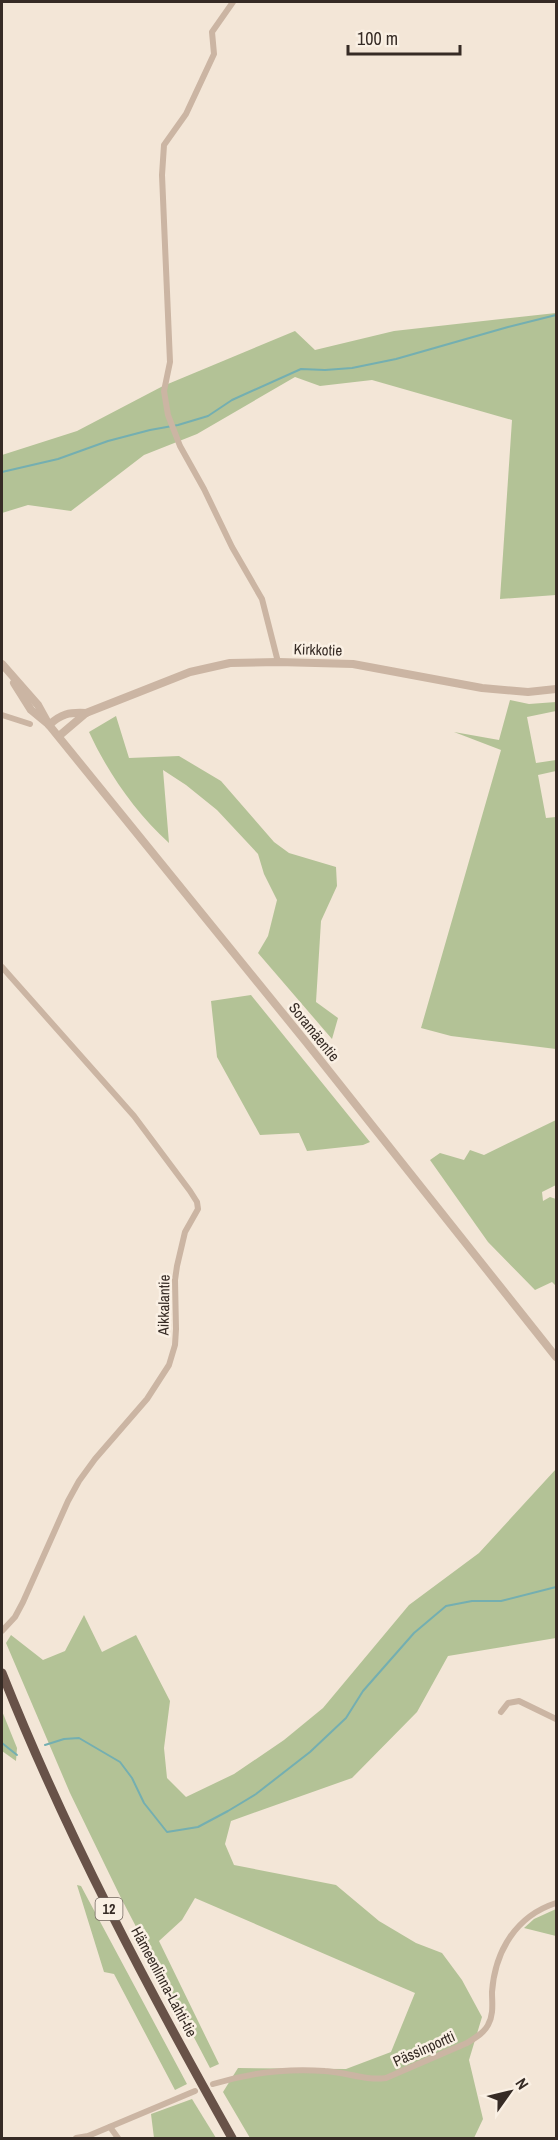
<svg xmlns="http://www.w3.org/2000/svg" width="558" height="2140" font-family="'Archivo Narrow',sans-serif">
<style>
.green{fill:#b3c296}
.lines{fill:none;stroke-linecap:round;stroke-linejoin:round}
.stream{stroke:#74afb1;stroke-width:2}
.minor{stroke:#cbb5a3;stroke-width:6}
.tertiary{stroke:#cbb5a3;stroke-width:8}
.trunk{stroke:#685248;stroke-width:9}
.labels{text-anchor:middle;stroke-width:5;stroke-linejoin:round;paint-order:stroke}
.shield{fill:#faf0e4;stroke:#71665e;stroke-width:1.5}
.shield-label{font-size:14px;font-weight:bold;fill:#362b25}
.street-label{font-size:15px;fill:#362b25;stroke:#faf0e4}
</style>
<rect width="100%" height="100%" fill="#f3e6d7"/>
<g class="green">
<path d="M556 313V595L500 599 512 420 372 380 320 386 295 377 197 434 144 455 71 511 28 505 2 513V455L77 431 163 386 295 331 315 350 394 331Z"/>
<path d="M510 700 529 704 556 702V711L527 717 536 763 556 760V771L538 775 546 818 556 817V1049L451 1036 421 1028 501 750 454 732 499 740Z"/>
<path d="M116 716 129 758 179 756 221 781 274 842 289 853 336 867 337 886 321 921 316 1002 338 1018 332 1039 258 953 268 936 277 900 264 874 258 854 217 810 186 785 163 770 169 843C135 812 108 773 89 732Z"/>
<path d="M251 995 370 1142 363 1145 307 1151 299 1133 260 1135 217 1057 211 1001Z"/>
<path d="M556 1120V1185L542 1192 543 1201 550 1197 556 1199V1286L552 1282 535 1290 488 1242 430 1160 440 1153 464 1160 470 1150 484 1155Z"/>
<path d="M556 1469V1638L448 1656 417 1712 352 1778 231 1821 225 1844 234 1865 336 1885 379 1921 416 1943 442 1953 462 1980 482 2017 469 2060 483 2119 474 2138H250L223 2092 238 2068 346 2069 391 2052 415 1993 195 1898 182 1920 159 1941 219 2064 210 2068 121 1898 70 1793 6 1643 11 1635 43 1660 65 1651 84 1615 102 1652 136 1635 170 1701 164 1748 167 1778 186 1797 234 1774 284 1740 323 1708 409 1605 479 1553Z"/>
<path d="M2 1711 17 1748 16 1761 2 1751Z"/>
<path d="M77 1885 81 1886 187 2084 175 2090 114 1974 104 1972Z"/>
<path d="M556 1909V1936L524 1928 534 1919Z"/>
<path d="M192 2099 216 2138H154L151 2114Z"/>
</g>
<g class="lines">
<g class="stream">
<path d="M2 472 58 459 108 441 150 430 178 425 208 416 232 400 301 369 325 370 352 368 396 359 508 327 556 315"/>
<path d="M2 1743 17 1755"/>
<path d="M45 1745 64 1739 79 1738 120 1762 132 1778 144 1803 167 1832 198 1827 228 1811 256 1794 310 1752 346 1718 363 1691 414 1633 446 1606 472 1601H501L556 1587"/>
</g>
<g class="minor">
<path d="M233 2 212 32 214 54 186 114 164 145 162 175 170 362 164 391 168 415 180 446 204 489 232 547 262 599 278 662"/>
<path d="M2 715 30 724"/>
<path d="M2 967 134 1116 190 1191 197 1202 198 1209 185 1232 177 1266 175 1280 176 1329 175 1345 169 1365 147 1399 95 1459 79 1481 68 1501 23 1602 15 1617 2 1631"/>
<path d="M501 1712 508 1703 519 1701 556 1719"/>
<path d="M213 2084C249 2073 287 2068 325 2071 346 2072 365 2081 386 2078L467 2043C475 2038 484 2033 488 2025 494 2014 492 2003 492 1992 495 1951 516 1916 556 1903"/>
<path d="M110 2127 118 2138"/>
<path d="M76 2138 88 2136 195 2091"/>
</g>
<g class="tertiary">
<path d="M2 664 38 705 49 725 306 1042 556 1357"/>
<path d="M14 683 31 710 48 724"/>
<path d="M49 725C61 714 69 712 86 713"/>
<path d="M59 736 86 713 190 672 230 663 278 662 353 664 482 688 528 692 556 689"/>
</g>
<path class="trunk" d="M2 1673C66 1834 147 1987 232 2138"/>
</g>
<g class="labels">
<rect class="shield" x="95.5" y="1898" width="27" height="22" rx="4.5"/>
<g class="shield-label">
<text x="109" y="1914">12</text>
</g>
<g class="street-label">
<text transform="translate(318 650) rotate(2)" y="5">Kirkkotie</text>
<text transform="translate(314 1032) rotate(51)" y="5">Soramäentie</text>
<text transform="translate(164 1305) rotate(-89)" y="5">Aikkalantie</text>
<text transform="translate(164 1982) rotate(62)" y="5">Hämeenlinna-Lahti-tie</text>
<text transform="translate(424 2049) rotate(-24)" y="5">Pässinportti</text>
</g>
</g>
<rect width="558" height="2140" fill="none" stroke="#362b25" stroke-width="6"/>
<g transform="translate(510 2092) rotate(56)" stroke="#faf0e4" stroke-width="4.5" paint-order="stroke">
<path d="M0-4.5L10 22L0 15L-10 22Z" fill="#362b25"/>
<text y="-9" font-size="16" font-weight="bold" text-anchor="middle" fill="#362b25">N</text>
</g>
<path d="M348 45v9h112v-9" fill="none" stroke="#362b25" stroke-width="3"/>
<text x="357" y="45" font-size="18" fill="#362b25" stroke="#faf0e4" stroke-width="4.5" paint-order="stroke">100 m</text>
</svg>
